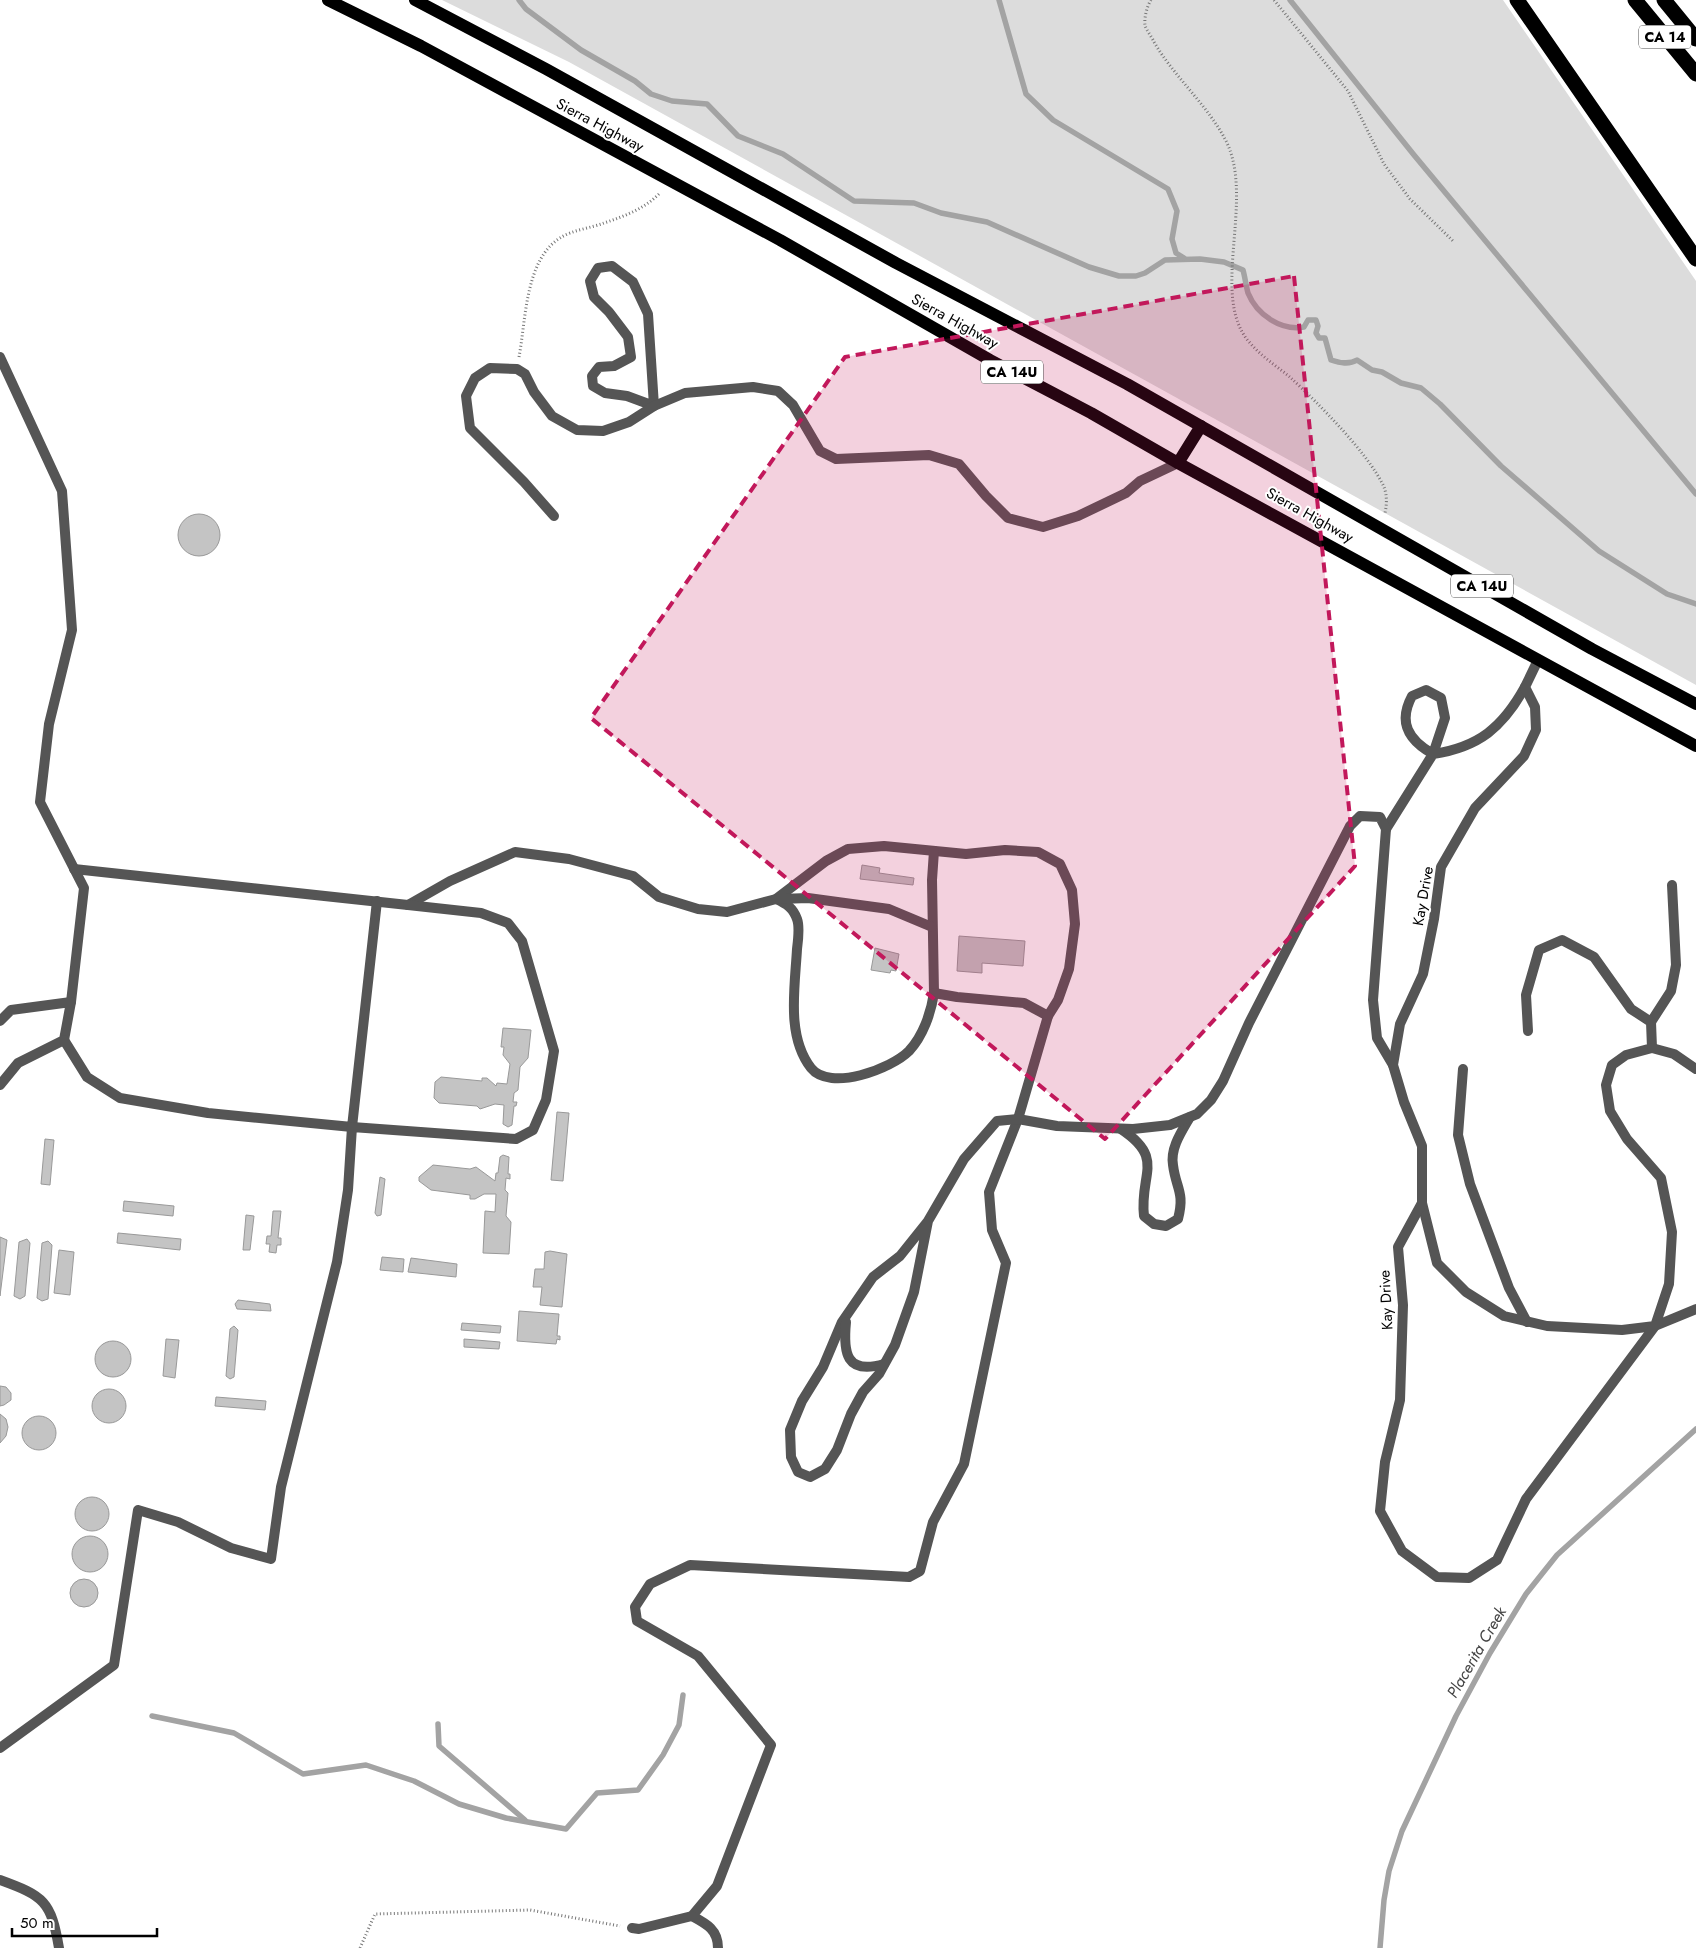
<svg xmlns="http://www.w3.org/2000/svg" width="1696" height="1948" font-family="Jost,sans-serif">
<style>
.green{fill:#dcdcdc}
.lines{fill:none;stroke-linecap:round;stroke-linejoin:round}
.stream{stroke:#a3a3a3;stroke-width:5.5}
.building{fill:#c4c4c4;stroke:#999}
.path{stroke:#777;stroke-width:3;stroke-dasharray:1 2.5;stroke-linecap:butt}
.lane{stroke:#555;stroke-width:10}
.street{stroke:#555;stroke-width:10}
.primary{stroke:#000;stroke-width:12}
.highway{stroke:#000;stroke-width:15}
.marked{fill:#c2185b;fill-opacity:0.2;stroke:#c2185b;stroke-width:4;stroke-dasharray:10 6;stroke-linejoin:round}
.labels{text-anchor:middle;stroke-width:4;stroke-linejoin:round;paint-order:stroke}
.shield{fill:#fff;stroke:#4c4c4c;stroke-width:1}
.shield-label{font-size:14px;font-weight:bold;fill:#000}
.street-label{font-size:15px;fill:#000;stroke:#fff}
.water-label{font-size:16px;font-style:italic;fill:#444;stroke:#fff}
</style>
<rect width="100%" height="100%" fill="#fff"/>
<path class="green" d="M442 0H1503L1696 281V685L569 62Z"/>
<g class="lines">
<g class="stream">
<path d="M519 0 526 9 581 50 635 81 651 94 672 101 707 104 738 136 783 154 854 201 914 203 941 213 987 222 1089 267 1119 276H1136L1145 273 1165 260 1200 259 1224 262 1243 270C1245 277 1246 286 1248 293 1257 315 1281 331 1304 327L1308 320H1316L1318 326 1316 333 1319 338H1325L1331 360C1340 363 1349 365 1357 360L1372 370 1382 372 1401 383 1421 388 1440 404 1501 466 1599 551 1667 594 1696 604"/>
<path d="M999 0 1026 94 1053 120 1168 189 1177 211 1172 239 1176 253 1184 258"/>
<path d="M1290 0 1414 155 1696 494"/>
<path d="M152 1716 234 1733 303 1774 366 1765 414 1781 459 1804 506 1818 566 1829 597 1793 638 1790 663 1755 679 1725 683 1695"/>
<path d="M438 1724 439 1746 525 1820"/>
<path d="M1380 1948 1384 1900 1389 1871 1402 1831 1456 1716 1490 1653 1526 1594 1557 1555 1696 1429"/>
</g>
</g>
<g class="building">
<circle cx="199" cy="535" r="21"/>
<path d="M862 865 880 868 879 873 914 878 913 885 860 879Z"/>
<path d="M959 936 1025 941 1023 966 982 963V973L957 971Z"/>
<path d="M875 948 899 954 896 971 891 970 890 973 871 970Z"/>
<path d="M503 1028 531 1030 528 1058 520 1067 518 1090 514 1093 513 1102H517L516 1106H514L512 1125 508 1127 503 1124 504 1105 495 1104 480 1109 477 1106 439 1103 434 1098 435 1082 441 1077 482 1081V1078H487L496 1086 497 1083 507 1084 510 1064 503 1055 504 1047H501Z"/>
<path d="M557 1112 569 1113 563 1181 551 1180Z"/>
<path d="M45 1139 54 1140 50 1185 41 1184Z"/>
<path d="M503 1155 509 1157 508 1174H510V1179L506 1178 505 1190 508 1193 506 1216 511 1222 509 1254 483 1253 485 1211 495 1212 496 1194H484L475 1199H470V1195L431 1190 419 1181V1177L433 1165 470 1169 476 1167 495 1181 496 1173H498L500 1157Z"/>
<path d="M380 1177 385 1179 381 1215 377 1216 375 1213Z"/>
<path d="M124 1201 174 1206 173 1216 123 1211Z"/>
<path d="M273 1211H281L278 1238H281V1245H277L276 1253 269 1252 270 1244H266L267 1236H271Z"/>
<path d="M246 1215 254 1216 250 1250H243Z"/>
<path d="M118 1233 181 1239 180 1250 117 1243Z"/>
<path d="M0 1237 7 1240 0 1296Z"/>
<path d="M27 1239 30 1243 25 1296 20 1299 14 1296 19 1242Z"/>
<path d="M48 1241 52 1245 48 1299 42 1301 37 1298 42 1243Z"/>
<path d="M59 1250 74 1252 70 1295 54 1293Z"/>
<path d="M550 1251 567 1254 562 1307 540 1305 542 1287H533L535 1269H544L545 1252Z"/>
<path d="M382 1257 404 1259 403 1272 380 1270Z"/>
<path d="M411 1258 457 1264 456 1277 408 1272Z"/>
<path d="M238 1300 270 1304 271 1311 237 1309 235 1304Z"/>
<path d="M519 1311 559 1314 557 1336H560V1340L557 1339 556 1344 517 1341Z"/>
<path d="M462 1323 501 1326 500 1333 461 1330Z"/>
<path d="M234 1326 238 1330 234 1377 230 1379 226 1376 230 1329Z"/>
<path d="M166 1339 179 1340 175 1378 163 1376Z"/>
<path d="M464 1339 500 1342 499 1349 464 1347Z"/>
<circle cx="113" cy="1359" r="18"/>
<path d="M0 1386 6 1387 11 1393V1400L4 1405 0 1406Z"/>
<circle cx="109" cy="1406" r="17"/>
<path d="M216 1397 266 1401 265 1410 215 1406Z"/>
<path d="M0 1414 6 1419 8 1427 6 1436 0 1443Z"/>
<circle cx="39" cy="1433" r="17"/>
<circle cx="92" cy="1514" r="17"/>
<circle cx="90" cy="1554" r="18"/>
<circle cx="84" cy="1593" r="14"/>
</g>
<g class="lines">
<g class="path">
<path d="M1151 0C1147 6 1144 18 1145 25 1146 30 1152 37 1154 42 1174 77 1209 106 1227 143 1255 203 1208 299 1251 344 1262 357 1278 367 1291 378 1318 403 1369 454 1384 487 1387 495 1387 504 1385 513"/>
<path d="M1274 0 1348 91 1384 164 1410 199 1453 241"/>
<path d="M519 357C526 320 525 260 560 238 572 230 591 228 604 223 625 216 644 209 660 193"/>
<path d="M360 1948 375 1914 530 1910 620 1926"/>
</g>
<g class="lane">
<path d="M612 266 633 282 648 314 654 406 627 396 605 393 593 386 592 376 599 367 614 366 631 357 628 337 609 312 594 297 590 281 598 268Z"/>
<path d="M0 357 62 491 72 630 49 724 40 802 84 888 71 1002"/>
<path d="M554 516 524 482 470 428 466 396 475 378 490 368 517 369 525 374 534 392 552 416 577 430 603 431 629 422 654 406 685 393 753 387 778 391 793 405 820 451 836 459 929 455 959 464 986 496 1008 518 1043 527 1078 516 1126 493 1140 481 1178 463"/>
<path d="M1386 829 1433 754 1445 718 1441 698 1426 690 1412 696C1398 722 1408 740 1433 754 1479 747 1503 727 1525 687"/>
<path d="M74 869 408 905 450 881 515 852 569 859 633 876 659 897 698 909 727 912 776 899 826 861 848 849 884 846 966 854 1005 850 1038 852 1060 864 1072 890 1075 924 1069 969 1058 1000 1048 1016 1018 1119 989 1192 992 1230 1006 1263 964 1464 933 1522 920 1571 909 1577 690 1565 650 1584 635 1607 637 1621 698 1656 771 1745 717 1886 692 1916 639 1929 632 1928"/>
<path d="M776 899C787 904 793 908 797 919 800 927 798 941 797 949 795 987 786 1036 811 1068 830 1092 891 1069 909 1051 923 1036 931 1013 934 993L932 880 934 851"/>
<path d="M780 899 808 898 889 909 932 927"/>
<path d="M934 993 957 997 1024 1003 1048 1016"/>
<path d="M0 1021 11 1010 71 1002 64 1040 18 1063 0 1085"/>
<path d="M1651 1022 1671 991 1676 965 1672 885"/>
<path d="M64 1040 87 1077 120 1098 208 1113 352 1127 377 901"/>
<path d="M1463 1069 1458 1135 1470 1184 1509 1288 1527 1322"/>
<path d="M1121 1129C1166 1159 1139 1174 1144 1216L1154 1224 1166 1226 1178 1219C1185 1192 1176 1189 1173 1165 1170 1148 1182 1131 1190 1117"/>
<path d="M1422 1203 1437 1263 1466 1292 1504 1316 1547 1326 1622 1330 1655 1326 1669 1284 1672 1232 1661 1178 1627 1139 1610 1111 1606 1085 1612 1065 1626 1055 1652 1048 1651 1022 1631 1009 1594 957 1562 940 1539 950 1526 995 1528 1031"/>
<path d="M928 1221 900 1256 873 1277 842 1322 823 1367 802 1401 790 1430 791 1457 798 1472 810 1477 825 1469 837 1450 851 1414 863 1392 879 1374 895 1345 914 1292 928 1221 964 1159 997 1121 1018 1119 1057 1126 1133 1129 1170 1125 1197 1114 1211 1100 1223 1081 1249 1023 1350 826 1360 816 1380 817 1386 829 1373 1000 1377 1038 1393 1065"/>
<path d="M846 1322C843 1353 846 1375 884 1364"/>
<path d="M0 1748 114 1665 138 1510 178 1522 231 1548 271 1559 281 1487 337 1262 348 1190 352 1127 516 1139 533 1130 546 1100 554 1051 522 941 508 923 481 913 408 905"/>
<path d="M0 1880C44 1896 51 1901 59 1948"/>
<path d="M692 1916C707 1924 718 1930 718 1948"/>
</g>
<g class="street">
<path d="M1538 660 1525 687 1535 707 1536 730 1524 756 1475 808 1441 867 1434 919 1423 974 1400 1024 1393 1065 1404 1102 1422 1146V1203L1398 1247 1403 1305 1400 1400 1385 1462 1380 1511 1402 1551 1437 1577 1469 1578 1497 1560 1526 1499 1655 1326 1696 1309"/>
<path d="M1652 1048 1674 1054 1696 1069"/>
</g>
<g class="primary">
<path d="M328 0 421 46 780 240 990 360 1091 413 1178 463 1696 746"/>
<path d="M415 0 546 69 896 263 1127 384 1592 649 1696 704"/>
<path d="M1178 463 1201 426"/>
</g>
<g class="highway">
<path d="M1517 0 1696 259"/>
<path d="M1635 0 1696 74"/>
<path d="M1664 0 1696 39"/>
</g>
</g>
<path class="marked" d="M1294 276 1355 866 1105 1139 591 718 845 357Z"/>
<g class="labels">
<g class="shield">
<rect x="1639" y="25.5" width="52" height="23" rx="4"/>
<rect x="981" y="360.5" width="62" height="23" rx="4"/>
<rect x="1451" y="574.5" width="62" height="23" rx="4"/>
</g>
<g class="shield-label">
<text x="1665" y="42">CA 14</text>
<text x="1012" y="377">CA 14U</text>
<text x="1482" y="591">CA 14U</text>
</g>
<g class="street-label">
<text transform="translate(600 125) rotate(28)" y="5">Sierra Highway</text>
<text transform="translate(955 321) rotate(29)" y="5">Sierra Highway</text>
<text transform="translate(1310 515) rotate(29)" y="5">Sierra Highway</text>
<text transform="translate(1423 896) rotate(-80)" y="5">Kay Drive</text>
<text transform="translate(1386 1300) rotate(-93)" y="5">Kay Drive</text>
</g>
<g class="water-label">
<text transform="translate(1476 1652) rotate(-60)" y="6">Placerita Creek</text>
</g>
</g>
<path d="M12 1928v8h145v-8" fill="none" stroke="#000000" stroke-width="2.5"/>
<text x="20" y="1928" font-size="15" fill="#000000" stroke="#ffffff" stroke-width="4" paint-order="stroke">50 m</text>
</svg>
